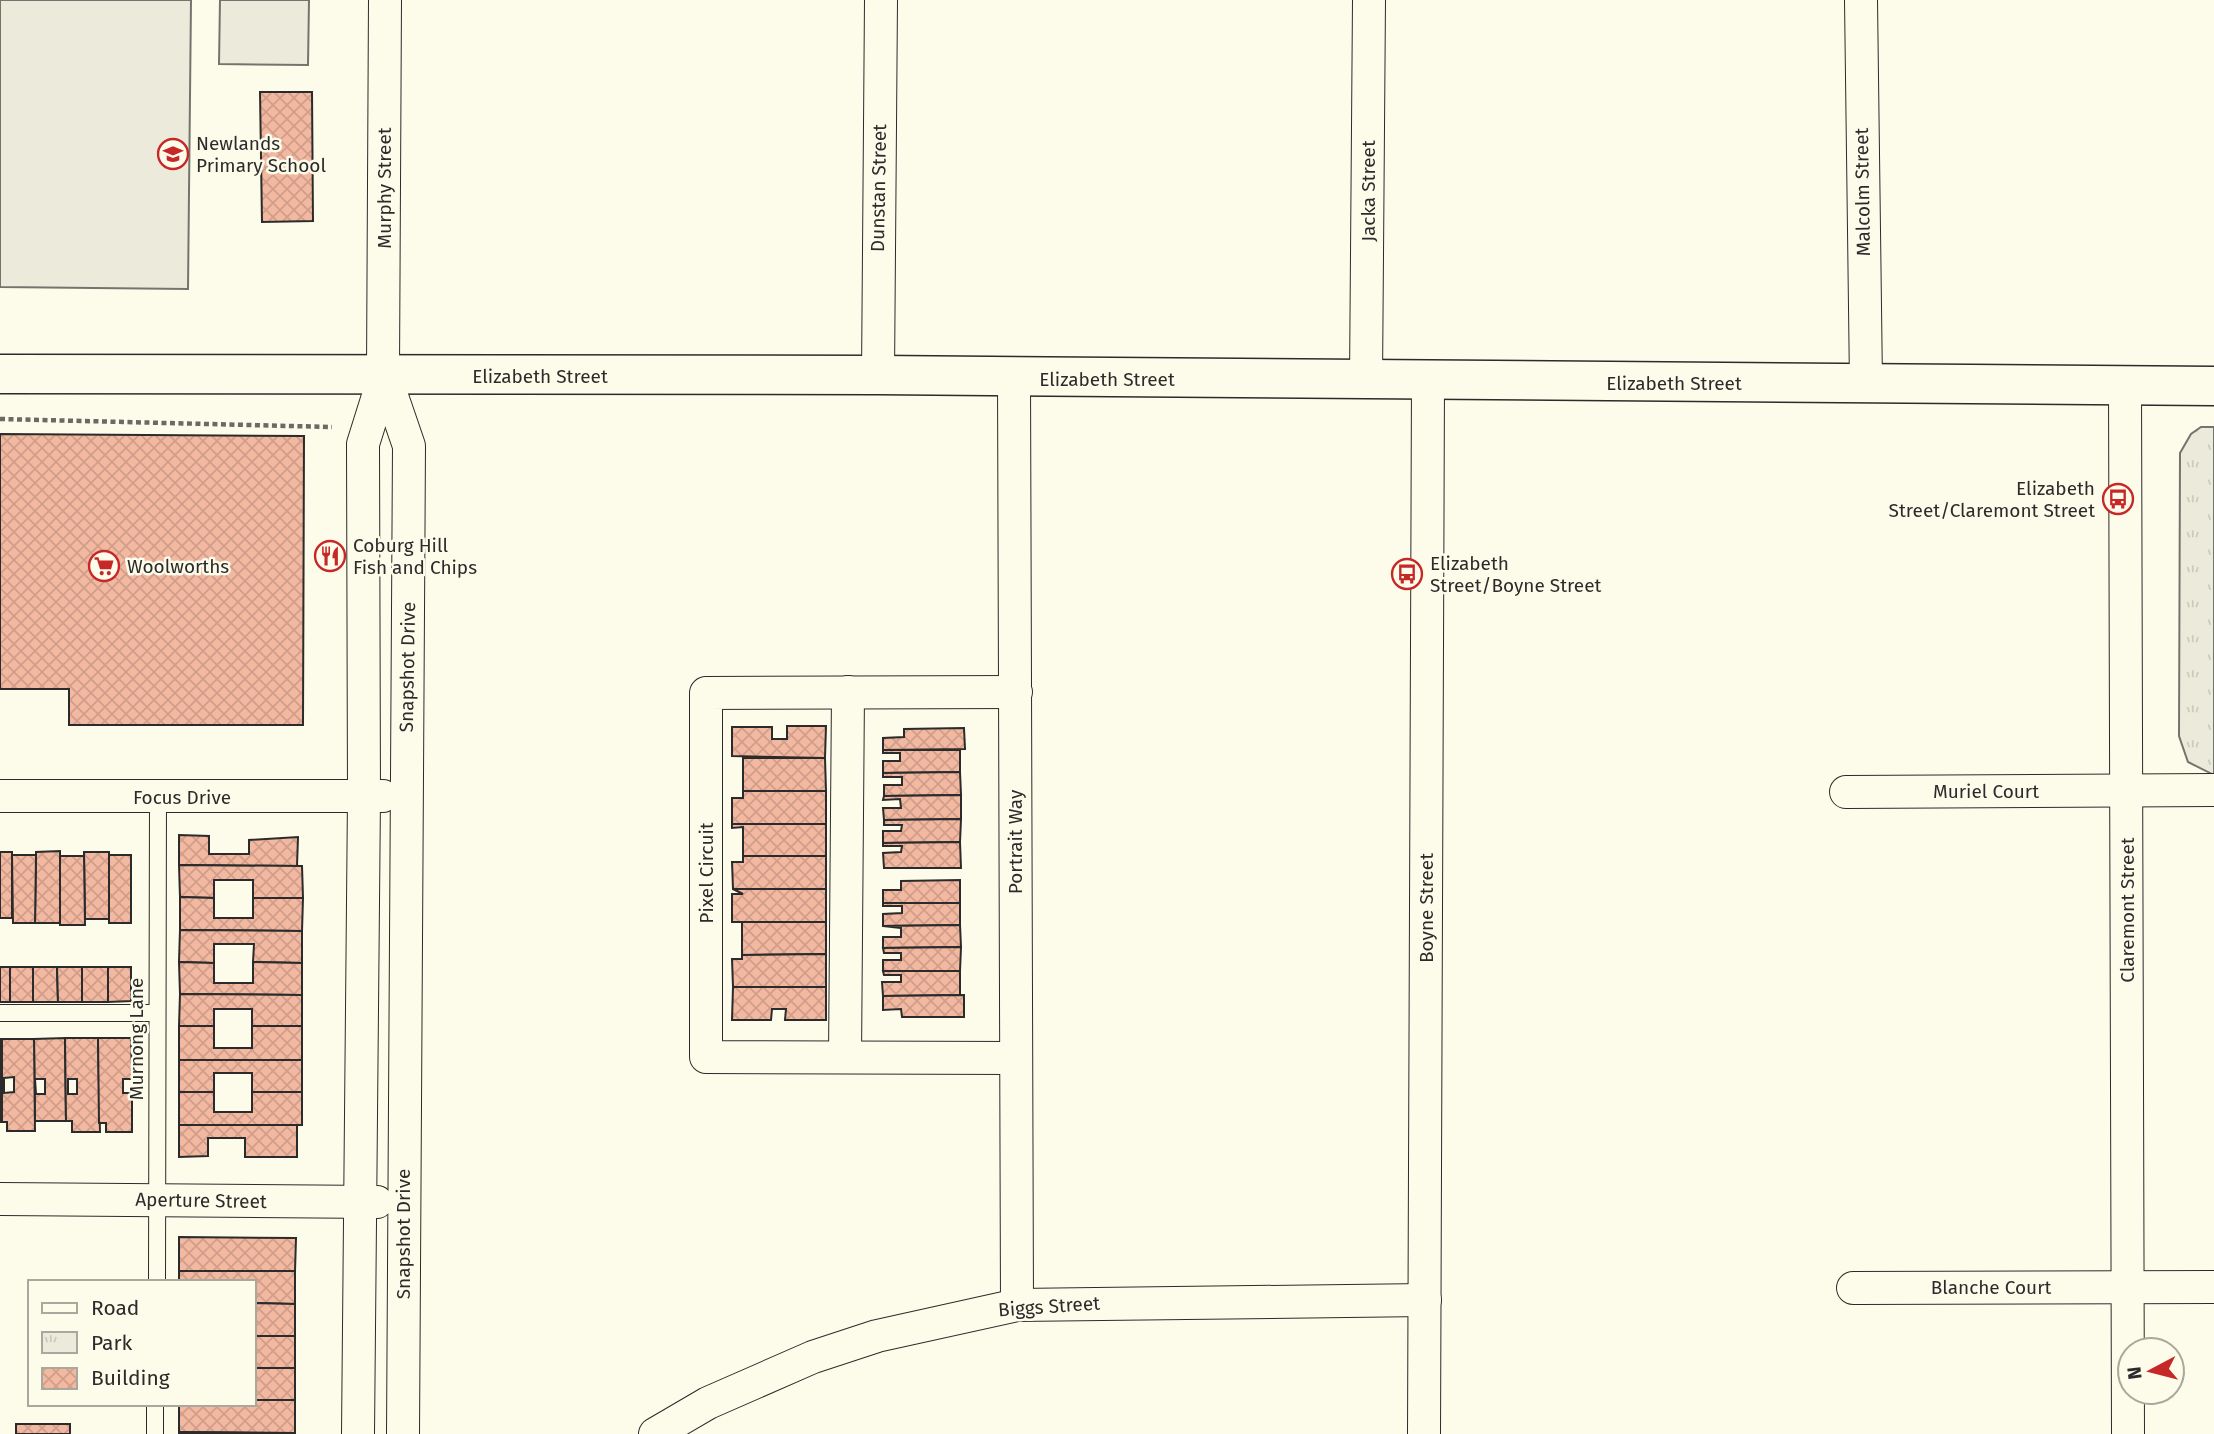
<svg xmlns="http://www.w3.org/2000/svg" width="2214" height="1434" font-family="'Fira Sans',sans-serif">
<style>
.park{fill:url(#park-tufts);stroke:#74746e;stroke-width:2}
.pitch{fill:#ecebdb;stroke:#74746e;stroke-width:2}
.building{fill:url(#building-cross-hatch);stroke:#2b2b2b;stroke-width:2;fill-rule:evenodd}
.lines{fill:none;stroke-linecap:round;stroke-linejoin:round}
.lane-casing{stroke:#2b2b2b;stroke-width:18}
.street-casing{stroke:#2b2b2b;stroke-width:34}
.secondary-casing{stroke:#2b2b2b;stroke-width:41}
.path{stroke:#6a6964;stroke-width:4.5;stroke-dasharray:5 3.5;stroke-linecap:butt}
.lane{stroke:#fdfbea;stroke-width:16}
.street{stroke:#fdfbea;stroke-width:32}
.secondary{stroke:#fdfbea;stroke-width:38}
.labels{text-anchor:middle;stroke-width:5;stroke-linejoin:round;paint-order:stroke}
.poi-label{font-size:19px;fill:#2b2b2b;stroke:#fdfbea;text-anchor:start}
.street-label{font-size:19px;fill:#2b2b2b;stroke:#fdfbea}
</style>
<defs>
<pattern id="park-tufts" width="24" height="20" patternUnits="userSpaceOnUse" patternTransform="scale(1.75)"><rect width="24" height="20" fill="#ecebdb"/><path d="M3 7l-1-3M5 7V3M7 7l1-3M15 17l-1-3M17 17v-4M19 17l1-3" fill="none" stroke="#cbcabc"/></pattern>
<pattern id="building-cross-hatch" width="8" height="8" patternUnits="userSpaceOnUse" patternTransform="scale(1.75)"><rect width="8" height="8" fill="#f2b8a0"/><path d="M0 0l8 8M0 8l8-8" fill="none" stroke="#d09e8a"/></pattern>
</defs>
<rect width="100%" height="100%" fill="#fdfbea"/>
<path class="park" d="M2201 427H2214V775L2188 762 2179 736 2180 453 2191 434Z"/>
<g class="pitch">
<path d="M0 0H191L188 289 0 287Z"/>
<path d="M220 0H309L308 65 219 64Z"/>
</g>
<g class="building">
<path d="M260 92H312L313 221 262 222Z"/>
<path d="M0 434 304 436 303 725H69V689H0Z"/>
<path d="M787 726H826L825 758 732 756V727H772V739H787Z"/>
<path d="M964 728 965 749 883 750V738L904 737V729Z"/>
<path d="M883 750H960V772L883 773V761H900V753H883Z"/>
<path d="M743 758H825L826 791H743Z"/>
<path d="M960 772 961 795 884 796V785H902V777H883V773Z"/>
<path d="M743 791H826V824H732V798H743Z"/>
<path d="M961 795V819L884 820 883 808H901L900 799 883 800 884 796Z"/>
<path d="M961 819 960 842 883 843V831H901L902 825H884V820Z"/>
<path d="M732 824H826V856H743V827L732 828Z"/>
<path d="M179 835 209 836V854H249V840L298 837 297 866 179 865Z"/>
<path d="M960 842 961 868H884L883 853 901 852 902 846H883V843Z"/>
<path d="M60 851V923H35L36 852Z"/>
<rect x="0" y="852" width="12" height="66"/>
<path d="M84 852H109L110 919H85Z"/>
<path d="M12 855H36L35 923H13Z"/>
<rect x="109" y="855" width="22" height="68"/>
<path d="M60 856H84L85 925H60Z"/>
<path d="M743 856H826V889H733L732 862H743Z"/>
<path d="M179 865 302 866 303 898H253V880H214V898L180 897Z"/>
<path d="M960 880V903H883V890H901V881Z"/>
<path d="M733 889H826V922H732V894H743Z"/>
<path d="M180 897 214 898V918H253V898H303L302 931 180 930Z"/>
<path d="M883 903H960V925L883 926V914L902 913V906H883Z"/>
<path d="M742 922H826V954L742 955Z"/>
<path d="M960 925 961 947 883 948V937H901V928L883 926Z"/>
<path d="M180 930 302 931V963L253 962 254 944H214V963L179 962Z"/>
<path d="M961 947 960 971H883V960H901V953H884L883 948Z"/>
<path d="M826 954V987H733L732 959H742V955Z"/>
<path d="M179 962 214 963V983H253V962L302 963V995L180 994Z"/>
<rect x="0" y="967" width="10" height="35"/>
<rect x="10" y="967" width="23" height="35"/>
<path d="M33 967H57L58 1002H33Z"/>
<path d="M57 967H82V1002H58Z"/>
<rect x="82" y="967" width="26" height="35"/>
<path d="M108 967H131V1001L108 1002Z"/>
<path d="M883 971H960V995L883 996 882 982H901V975H884Z"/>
<path d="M733 987H826V1020H785L786 1009H772L771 1020H732Z"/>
<path d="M180 994 302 995V1026H252V1009H214V1026H179Z"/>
<path d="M964 995V1017H902L901 1009 883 1010V996Z"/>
<path d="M179 1026H214V1048H252V1026H302V1060H179Z"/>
<path d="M65 1038 66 1121H35L34 1039ZM35 1079H45V1094H36Z"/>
<path d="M65 1038H98L100 1132H72V1121H66ZM68 1079H77V1094H68Z"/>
<path d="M98 1038H131L132 1079H123V1093H132V1132H106V1123H99Z"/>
<rect x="0" y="1039" width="2" height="83"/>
<path d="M2 1039H34L35 1131H7V1122H2ZM14 1077V1092L4 1093V1078Z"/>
<path d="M179 1060H302V1092H252V1073H214V1092H179Z"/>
<path d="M179 1092H214V1112H252V1092H302V1125H179Z"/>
<path d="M179 1125H297V1157H245V1138H208V1156L179 1157Z"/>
<path d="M179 1237 296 1238 295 1271H179Z"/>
<path d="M179 1271H295V1304L254 1303V1282H179Z"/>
<path d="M254 1303 295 1304V1336H254Z"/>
<rect x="254" y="1336" width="41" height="32"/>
<rect x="254" y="1368" width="41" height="32"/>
<path d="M254 1400H295V1433L179 1432V1404H254Z"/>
<rect x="16" y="1424" width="54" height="10"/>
<path d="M179 1432 295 1433V1434H179Z"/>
</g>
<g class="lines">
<g class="lane-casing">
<g id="lane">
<path d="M0 1013H156"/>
<path d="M157 1282 158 796"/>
<path d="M155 1434V1404"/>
</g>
</g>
<g class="street-casing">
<g id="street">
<path d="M385 0 383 370 409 446 403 1434"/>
<path d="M1861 0 1866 384"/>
<path d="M878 375 881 0"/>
<path d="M1014 379 1017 1305"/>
<path d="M1366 381 1369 0"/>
<path d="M2125 386 2128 1434"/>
<path d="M1846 792 2214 790"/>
<path d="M0 796H383"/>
<path d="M845 1057 848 692"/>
<path d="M1014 1058 706 1057V693L1016 692"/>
<path d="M0 1199 377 1202"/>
<path d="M1853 1288 2214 1287"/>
<path d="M358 1434 364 796 363 444 384 377"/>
<path d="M655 1434 708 1403 813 1357 877 1336 1017 1305 1425 1300"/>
<path d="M1424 1434 1428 382"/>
</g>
</g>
<g class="secondary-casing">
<path id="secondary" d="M0 374 878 375 2214 386"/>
</g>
<path class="path" d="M0 419 332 427"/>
<use href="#lane" class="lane"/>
<use href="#street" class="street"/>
<use href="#secondary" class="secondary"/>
</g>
<defs>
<g id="school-ring" transform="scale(1.575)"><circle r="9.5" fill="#fdfbea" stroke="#c62828" stroke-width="1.5"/><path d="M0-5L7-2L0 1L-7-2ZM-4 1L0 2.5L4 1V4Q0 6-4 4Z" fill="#c62828"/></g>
<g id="bus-ring" transform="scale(1.575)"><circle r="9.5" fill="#fdfbea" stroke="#c62828" stroke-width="1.5"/><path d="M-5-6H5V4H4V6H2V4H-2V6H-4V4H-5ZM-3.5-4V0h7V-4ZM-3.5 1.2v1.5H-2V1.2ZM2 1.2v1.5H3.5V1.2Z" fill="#c62828"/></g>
<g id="restaurant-ring" transform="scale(1.575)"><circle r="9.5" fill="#fdfbea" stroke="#c62828" stroke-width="1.5"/><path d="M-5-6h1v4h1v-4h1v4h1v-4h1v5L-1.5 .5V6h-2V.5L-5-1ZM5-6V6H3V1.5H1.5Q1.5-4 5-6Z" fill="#c62828"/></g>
<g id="supermarket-ring" transform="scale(1.575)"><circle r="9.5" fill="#fdfbea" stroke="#c62828" stroke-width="1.5"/><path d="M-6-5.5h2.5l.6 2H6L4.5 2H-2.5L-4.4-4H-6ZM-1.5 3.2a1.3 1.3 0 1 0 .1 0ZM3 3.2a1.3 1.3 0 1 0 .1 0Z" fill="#c62828"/></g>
</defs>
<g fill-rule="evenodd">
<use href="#school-ring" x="173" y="154"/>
<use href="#bus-ring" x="2118" y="499"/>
<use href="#restaurant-ring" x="330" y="556"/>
<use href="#supermarket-ring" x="104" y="566"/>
<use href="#bus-ring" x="1407" y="574"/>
</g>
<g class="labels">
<g class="poi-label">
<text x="196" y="150">Newlands<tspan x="196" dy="22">Primary School</tspan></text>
<text x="2095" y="495" text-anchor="end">Elizabeth<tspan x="2095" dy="22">Street/Claremont Street</tspan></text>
<text x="353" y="552">Coburg Hill<tspan x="353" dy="22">Fish and Chips</tspan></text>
<text x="1430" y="570">Elizabeth<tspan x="1430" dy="22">Street/Boyne Street</tspan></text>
<text x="127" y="573">Woolworths</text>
</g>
<g class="street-label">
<text transform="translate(384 188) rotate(-90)" y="7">Murphy Street</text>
<text transform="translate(878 188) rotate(-89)" y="7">Dunstan Street</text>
<text transform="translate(1368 191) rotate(-90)" y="7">Jacka Street</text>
<text transform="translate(1862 192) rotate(-91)" y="7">Malcolm Street</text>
<text x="540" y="383">Elizabeth Street</text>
<text x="1107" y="386">Elizabeth Street</text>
<text x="1674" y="390">Elizabeth Street</text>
<text transform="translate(407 667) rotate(-89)" y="7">Snapshot Drive</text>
<text x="1986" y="798">Muriel Court</text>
<text x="182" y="804">Focus Drive</text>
<text transform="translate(1015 842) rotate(-90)" y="7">Portrait Way</text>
<text transform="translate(706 873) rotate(-90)" y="7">Pixel Circuit</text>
<text transform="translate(1426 908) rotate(-90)" y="7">Boyne Street</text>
<text transform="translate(2127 910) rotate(-90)" y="7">Claremont Street</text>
<text transform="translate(136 1039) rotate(-90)" y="7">Murnong Lane</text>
<text transform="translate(201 1200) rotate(1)" y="7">Aperture Street</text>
<text transform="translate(403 1234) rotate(-90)" y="7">Snapshot Drive</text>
<text x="1991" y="1294">Blanche Court</text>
<text transform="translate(1049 1306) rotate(-4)" y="7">Biggs Street</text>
</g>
</g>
<rect x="28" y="1280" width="228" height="126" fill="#fdfbea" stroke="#a9a89e" stroke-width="2"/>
<rect x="42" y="1303" width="35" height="10" fill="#fdfbea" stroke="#a9a89e" stroke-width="2"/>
<text x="91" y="1315" font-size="21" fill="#2b2b2b">Road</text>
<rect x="42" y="1332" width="35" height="21" fill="url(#park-tufts)" stroke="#a9a89e" stroke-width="2"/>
<text x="91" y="1350" font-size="21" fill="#2b2b2b">Park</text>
<rect x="42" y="1368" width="35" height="21" fill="url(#building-cross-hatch)" stroke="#a9a89e" stroke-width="2"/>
<text x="91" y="1385" font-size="21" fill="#2b2b2b">Building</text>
<g transform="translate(2151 1371) rotate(263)"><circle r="33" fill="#fdfbea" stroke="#a9a89e" stroke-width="2"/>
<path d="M0-5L12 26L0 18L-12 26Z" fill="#c62828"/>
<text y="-10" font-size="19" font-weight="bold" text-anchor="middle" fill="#2b2b2b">N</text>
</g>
</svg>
